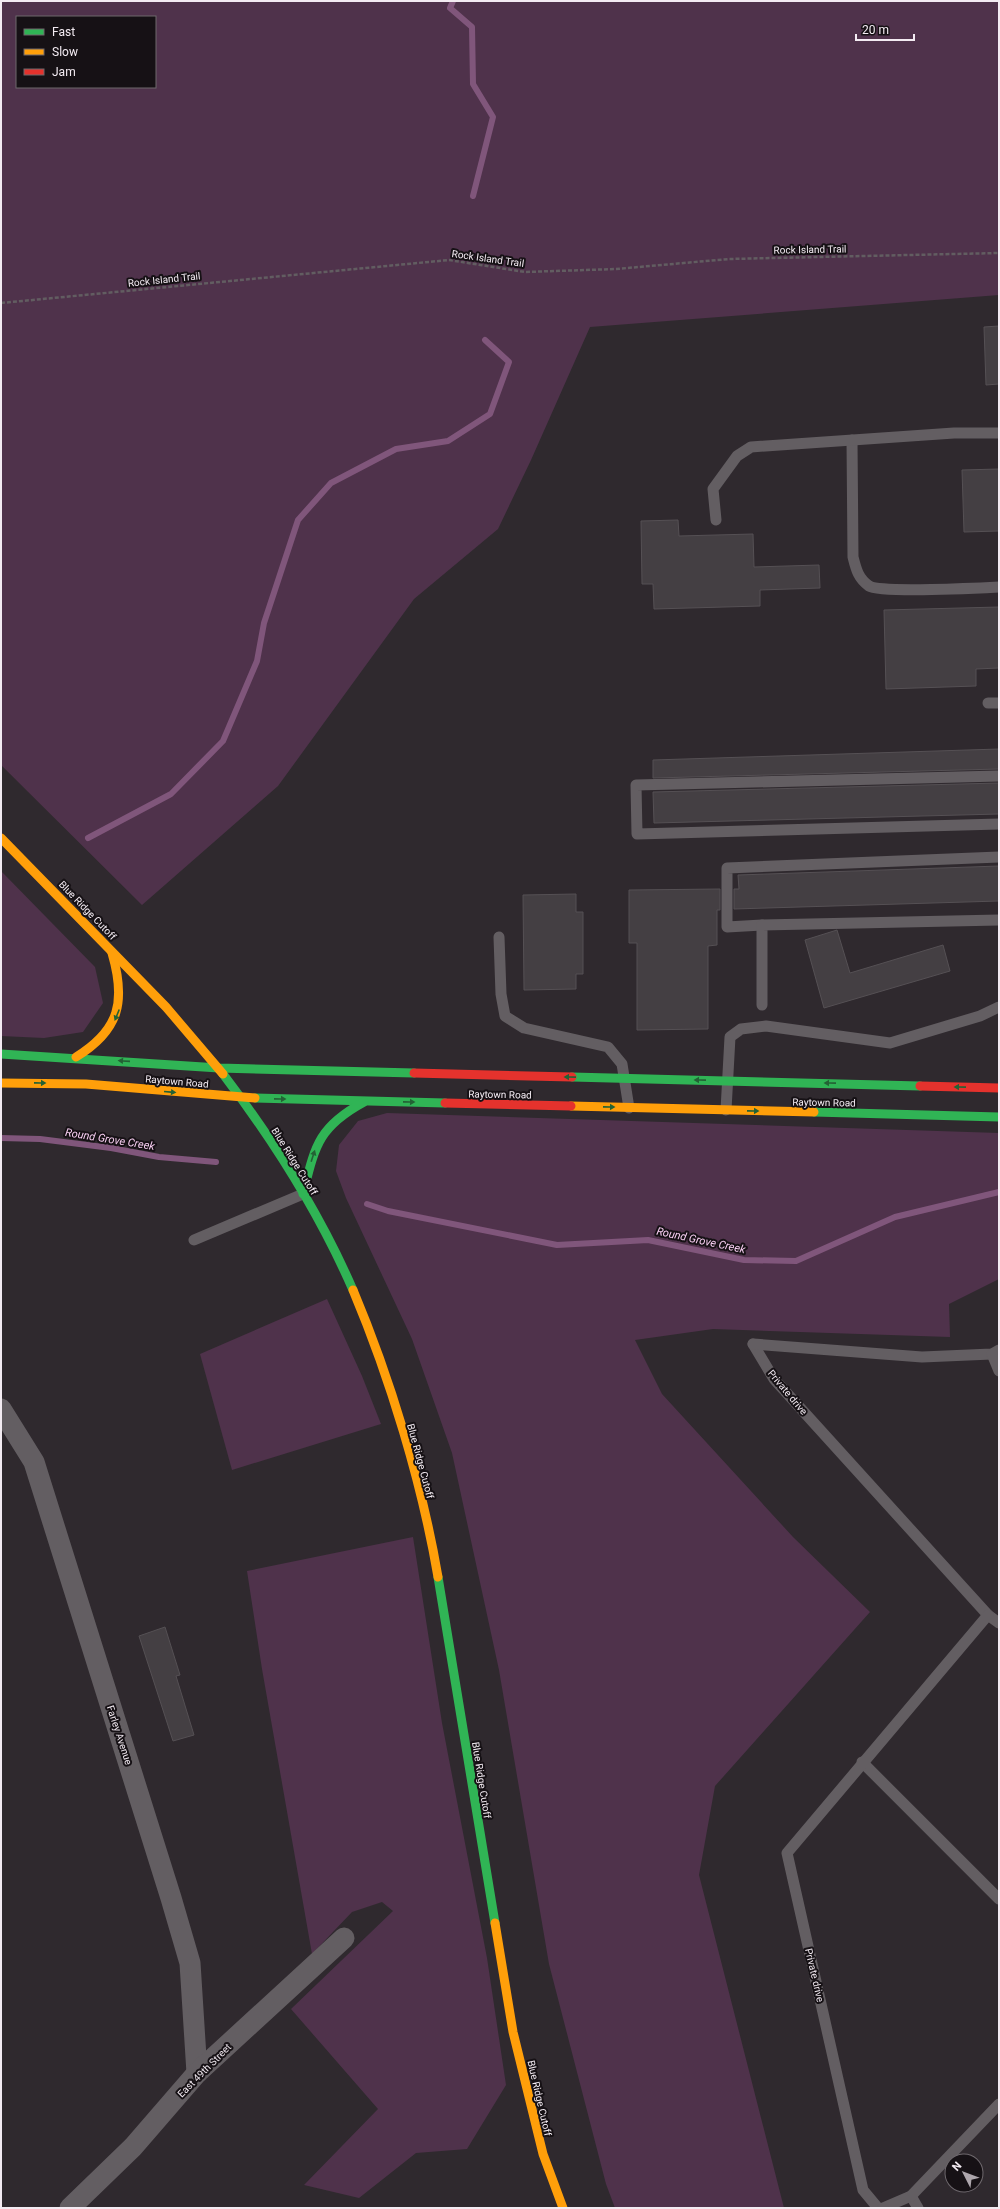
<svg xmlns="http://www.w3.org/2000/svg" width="1000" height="2209" font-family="Roboto,sans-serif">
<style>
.green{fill:#4f324b;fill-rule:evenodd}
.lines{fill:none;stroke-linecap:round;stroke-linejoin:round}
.stream{stroke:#80567b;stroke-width:6}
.building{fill:#443f43;stroke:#555054}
.path{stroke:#625d61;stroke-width:2.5;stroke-dasharray:4 2;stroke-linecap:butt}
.lane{stroke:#635e62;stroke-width:11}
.street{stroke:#635e62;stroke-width:21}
.fast{stroke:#30b455;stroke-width:9}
.slow{stroke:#ff9f0a;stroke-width:9}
.jam{stroke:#e5322d;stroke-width:9}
.oneway{fill:#236235}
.labels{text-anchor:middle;stroke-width:4;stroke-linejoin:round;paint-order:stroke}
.street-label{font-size:10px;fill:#f3ebf2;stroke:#161115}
.water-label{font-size:11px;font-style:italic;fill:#f9cff3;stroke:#161115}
</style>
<rect width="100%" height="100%" fill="#2f292e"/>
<g class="green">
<path d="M1 1H999V295L590 327 531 460 498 529 414 599 278 786 142 905 1 765ZM17 17H155V87H17Z"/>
<path d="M1 871 95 967 103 1003 83 1032 44 1038 1 1036Z"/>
<path d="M387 1113 999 1133V1279L949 1304 950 1337 713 1329 635 1340 662 1394 793 1537 870 1612 715 1786 699 1875 784 2208H615L606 2184 549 1964 499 1670 452 1453 412 1339 346 1198 336 1171 339 1145 358 1121Z"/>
<path d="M327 1299 362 1376 381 1424 232 1470 200 1354Z"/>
<path d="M413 1537 442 1723 487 1958 506 2085 467 2149 416 2153 359 2198 304 2185 378 2109 291 2009 393 1911 382 1902 352 1912 312 1954 262 1669 247 1571Z"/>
</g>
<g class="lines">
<g class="stream">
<path d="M453 1 450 8 472 27 473 84 493 117 473 196"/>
<path d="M88 838 171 794 223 741 257 661 264 623 298 520 331 483 396 449 448 441 490 414 509 362 485 340"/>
<path d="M1 1138 40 1139 111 1148 159 1157 216 1162"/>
<path d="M367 1204 388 1211 557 1245 648 1240 744 1260 796 1261 895 1217 999 1192"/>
</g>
</g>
<g class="building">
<path d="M999 326V384L986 385 984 327Z"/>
<path d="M999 469V531L964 532 962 470Z"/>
<path d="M678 520 679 536 753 534 754 567 819 565 820 588 760 590V606L654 609 653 584H642L641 521Z"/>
<path d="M999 607V668L976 669V686L886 689 884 610Z"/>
<path d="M999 749V769L653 778V760Z"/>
<path d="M999 783V814L654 823 653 792Z"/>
<path d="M999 866V901L734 909V889H739L738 875Z"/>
<path d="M720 889V910H717V945L708 946V1029L637 1030V943H629V890Z"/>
<path d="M576 894V912H583V974H576V989L524 990 523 895Z"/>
<path d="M837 930 850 973 943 945 950 971 824 1008 805 940Z"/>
<path d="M165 1627 180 1675 176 1676 194 1735 173 1741 139 1636Z"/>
</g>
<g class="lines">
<path class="path" d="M1 303 449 260 525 272 616 269 729 259 999 253"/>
<g class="lane">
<path d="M852 440 853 557C856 569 858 578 869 586 880 593 980 588 999 587"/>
<path d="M716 520 713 489 737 456 751 447 954 433H999"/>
<path d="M988 703H999"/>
<path d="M999 776 636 785 637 834 999 824"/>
<path d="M762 925 727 927V868L999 857"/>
<path d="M499 937 501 994 505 1016 524 1028 608 1047 622 1064 629 1108"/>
<path d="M762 1005V925L999 920"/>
<path d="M726 1110 730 1037 741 1029 766 1026 890 1043 980 1016 999 1007"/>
<path d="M194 1240 303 1194"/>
<path d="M753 1344 774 1379 988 1615 999 1623"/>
<path d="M753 1344 922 1357 992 1354 999 1350"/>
<path d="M992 1354 999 1371"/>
<path d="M862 1762 999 1899"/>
<path d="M911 2196 918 2208"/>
<path d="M878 2208 863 2190 787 1853 988 1615"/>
<path d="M883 2208 911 2196 999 2104"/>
</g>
<g class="street">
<path d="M1 1409 34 1462 171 1898 190 1963 197 2073"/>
<path d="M70 2208 133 2147 197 2073 344 1938"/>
</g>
<g class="fast">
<path d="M1 1054 219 1068 414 1073"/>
<path d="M223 1074C274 1141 319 1212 353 1290"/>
<path d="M572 1077 920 1086"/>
<path d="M255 1098 445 1103"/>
<path d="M814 1112 999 1117"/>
<path d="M303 1194C315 1146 318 1127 364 1102"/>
<path d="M438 1577 495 1923"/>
</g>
<g class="slow">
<path d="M1 838 166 1007 223 1074"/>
<path d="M76 1057C120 1030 126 1001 112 953"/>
<path d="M1 1083 86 1084 255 1098"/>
<path d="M571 1106 814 1112"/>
<path d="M353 1290C390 1378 422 1483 438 1577"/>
<path d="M495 1923 513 2032 543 2154 563 2208"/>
</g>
<g class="jam">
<path d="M414 1073 572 1077"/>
<path d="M920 1086 999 1088"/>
<path d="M445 1103 571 1106"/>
</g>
</g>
<defs><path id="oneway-solid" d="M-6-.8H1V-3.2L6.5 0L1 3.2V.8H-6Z"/></defs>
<g class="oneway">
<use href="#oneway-solid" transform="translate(117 1015) rotate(112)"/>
<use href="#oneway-solid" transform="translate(124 1061) rotate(-176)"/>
<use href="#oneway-solid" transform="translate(570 1077) rotate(-179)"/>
<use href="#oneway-solid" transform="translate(700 1080) rotate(-179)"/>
<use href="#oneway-solid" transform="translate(40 1083) rotate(1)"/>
<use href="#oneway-solid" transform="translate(830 1083) rotate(-179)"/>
<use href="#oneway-solid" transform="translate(960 1087) rotate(-179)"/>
<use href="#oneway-solid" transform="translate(170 1092) rotate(5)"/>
<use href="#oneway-solid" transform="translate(280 1099) rotate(1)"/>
<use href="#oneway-solid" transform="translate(409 1102) rotate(1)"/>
<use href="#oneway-solid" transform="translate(609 1107) rotate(1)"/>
<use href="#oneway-solid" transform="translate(753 1111) rotate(1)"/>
<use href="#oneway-solid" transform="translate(313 1156) rotate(-72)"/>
</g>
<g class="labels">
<g class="street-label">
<text transform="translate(810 249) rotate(-1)" y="4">Rock Island Trail</text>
<text transform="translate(488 258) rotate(8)" y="4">Rock Island Trail</text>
<text transform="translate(164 279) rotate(-6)" y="4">Rock Island Trail</text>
<text transform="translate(88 910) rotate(46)" y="4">Blue Ridge Cutoff</text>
<text transform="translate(177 1081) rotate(5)" y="4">Raytown Road</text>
<text transform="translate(500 1094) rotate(1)" y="4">Raytown Road</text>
<text transform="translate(824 1102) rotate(1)" y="4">Raytown Road</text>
<text transform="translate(295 1161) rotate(58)" y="4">Blue Ridge Cutoff</text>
<text transform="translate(788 1392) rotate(50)" y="4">Private drive</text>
<text transform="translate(421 1461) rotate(75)" y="4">Blue Ridge Cutoff</text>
<text transform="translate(120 1735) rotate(72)" y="4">Farley Avenue</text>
<text transform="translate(482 1780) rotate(81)" y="4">Blue Ridge Cutoff</text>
<text transform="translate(815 1975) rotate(77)" y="4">Private drive</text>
<text transform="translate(204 2070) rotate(-45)" y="4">East 49th Street</text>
<text transform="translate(540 2098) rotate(77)" y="4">Blue Ridge Cutoff</text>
</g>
<g class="water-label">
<text transform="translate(110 1139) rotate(9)" y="4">Round Grove Creek</text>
<text transform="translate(701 1240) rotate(12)" y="4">Round Grove Creek</text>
</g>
</g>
<rect width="1000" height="2209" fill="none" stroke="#f3ebf2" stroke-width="4"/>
<rect x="16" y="16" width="140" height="72" fill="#161115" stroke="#6e686d"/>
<rect x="24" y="29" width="20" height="6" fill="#30b455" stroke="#6e686d"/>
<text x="52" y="36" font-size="12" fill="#f3ebf2">Fast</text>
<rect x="24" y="49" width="20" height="6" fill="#ff9f0a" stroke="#6e686d"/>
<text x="52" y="56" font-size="12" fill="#f3ebf2">Slow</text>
<rect x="24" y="69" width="20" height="6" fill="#e5322d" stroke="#6e686d"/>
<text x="52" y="76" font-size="12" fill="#f3ebf2">Jam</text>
<g transform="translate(964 2173) rotate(312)"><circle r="19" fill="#161115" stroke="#6e686d"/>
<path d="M0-3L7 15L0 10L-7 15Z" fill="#aea7ad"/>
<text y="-6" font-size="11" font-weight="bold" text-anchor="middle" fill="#f3ebf2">N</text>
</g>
<path d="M856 34v6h58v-6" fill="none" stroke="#f3ebf2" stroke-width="2"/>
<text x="862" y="34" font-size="12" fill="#f3ebf2" stroke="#161115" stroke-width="3" paint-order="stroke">20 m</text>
</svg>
